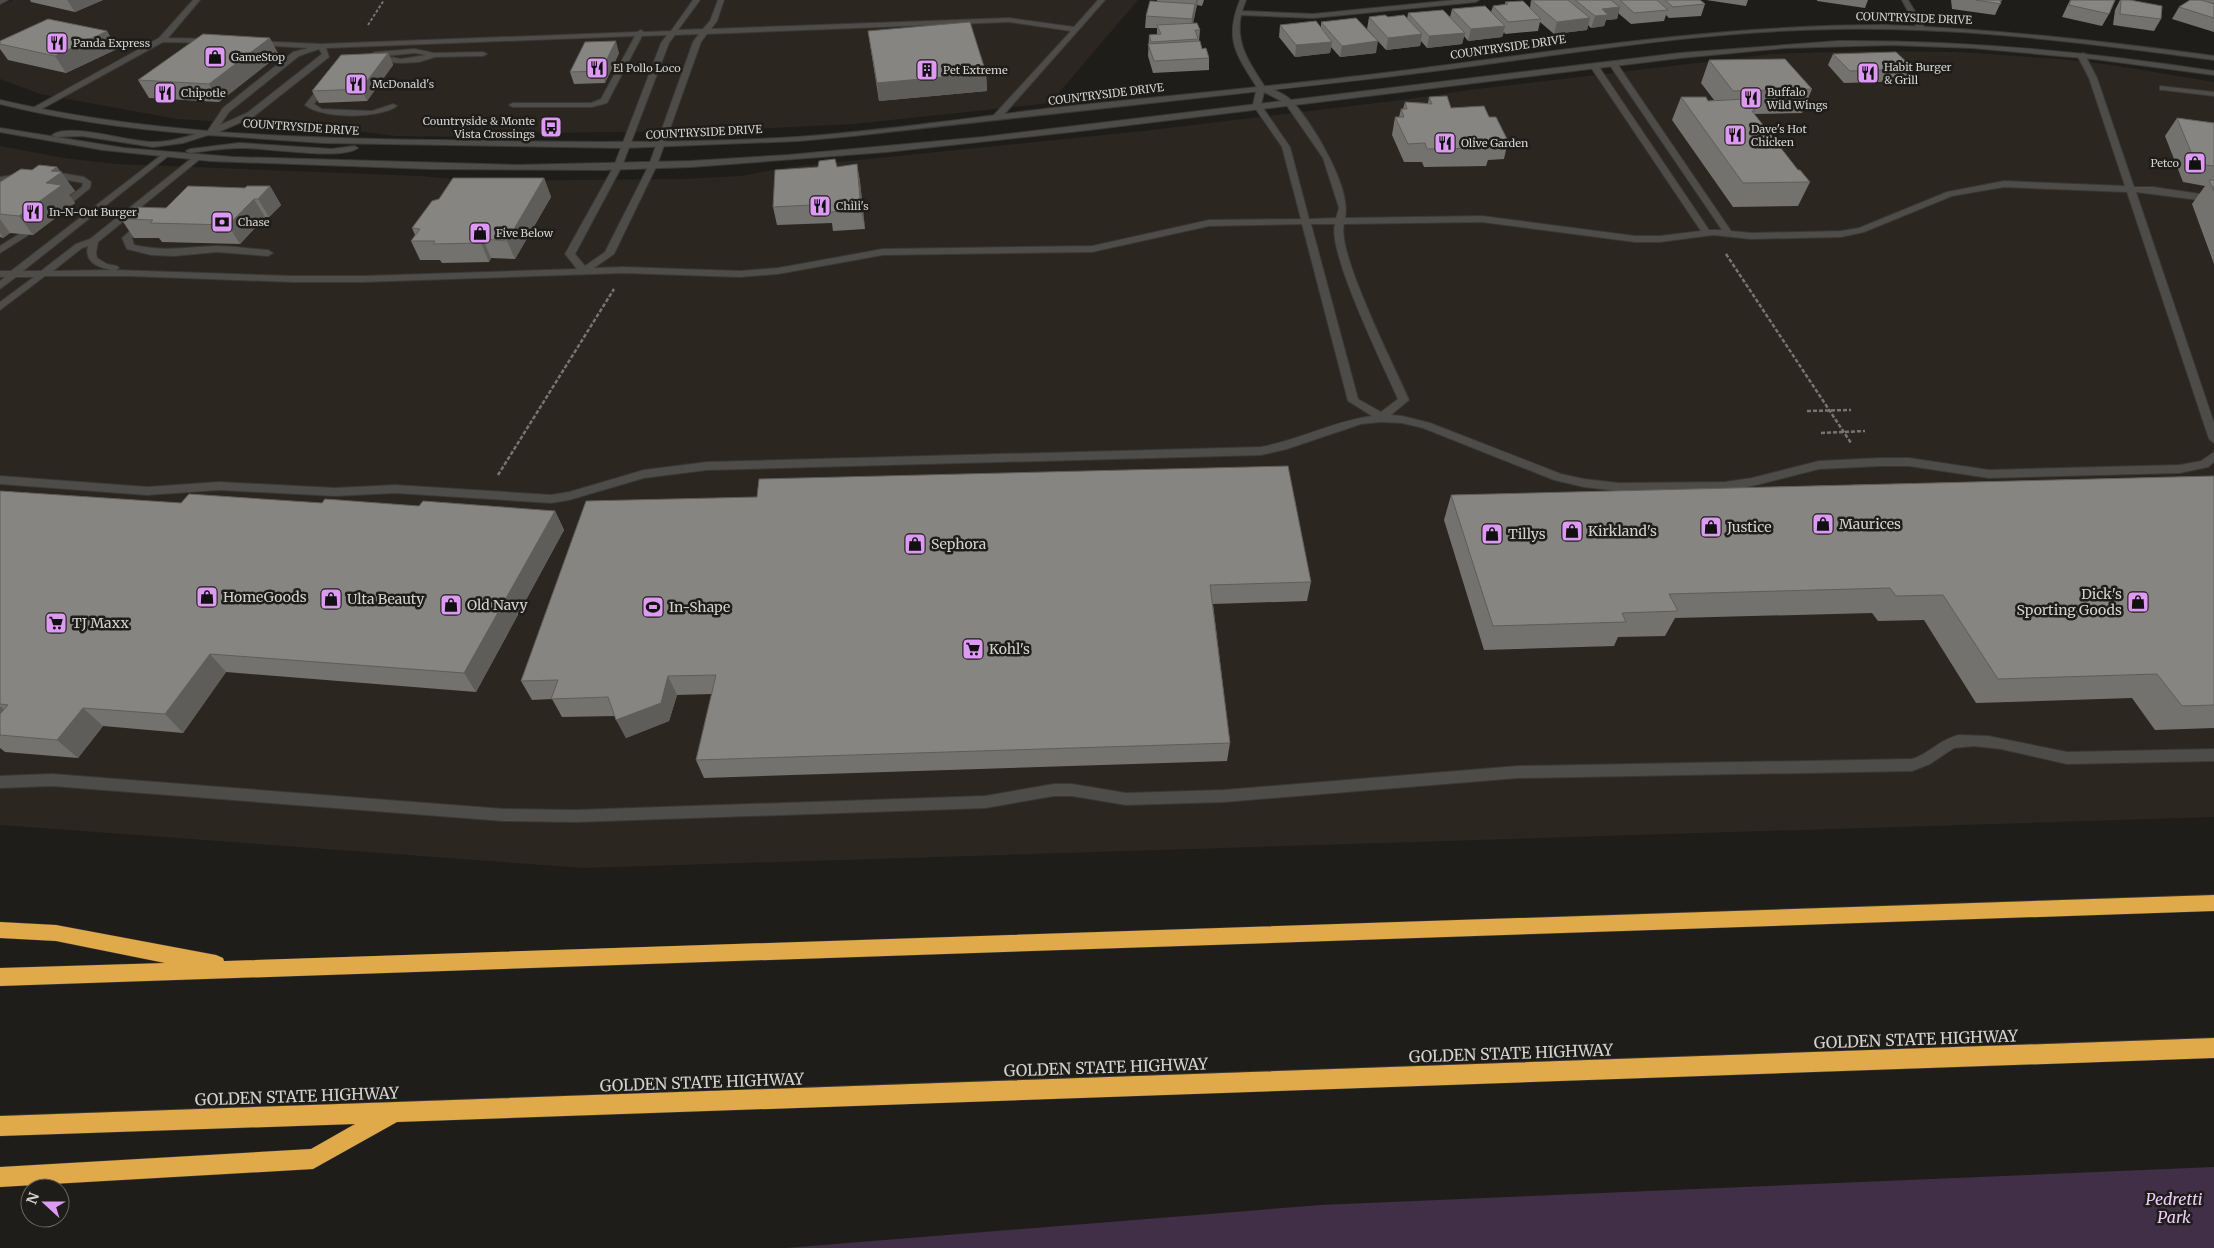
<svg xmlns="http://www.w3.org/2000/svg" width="2214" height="1248" font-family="Merriweather,serif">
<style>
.built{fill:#2b261f}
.green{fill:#412f47}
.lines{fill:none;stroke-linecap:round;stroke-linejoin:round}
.service-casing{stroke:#393836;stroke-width:2}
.minor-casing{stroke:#393836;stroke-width:2}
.tertiary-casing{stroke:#393836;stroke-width:2}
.secondary-casing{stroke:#393836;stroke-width:2}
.motorway-casing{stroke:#393836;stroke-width:1}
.path-far1{stroke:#767572;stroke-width:2;stroke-dasharray:3 2;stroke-linecap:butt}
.path{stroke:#767572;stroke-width:2.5;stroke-dasharray:4 2;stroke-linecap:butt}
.service{fill:#4e4c49;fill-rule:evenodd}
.minor{fill:#4e4c49;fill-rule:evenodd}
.tertiary{fill:#4e4c49;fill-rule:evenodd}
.secondary{fill:#4e4c49;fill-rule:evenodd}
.motorway{fill:#e0aa4a;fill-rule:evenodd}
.wall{fill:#74726f}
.shaded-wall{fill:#5e5d5a}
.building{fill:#878581;stroke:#5e5d5a}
.labels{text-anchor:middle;stroke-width:5;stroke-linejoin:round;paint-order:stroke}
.far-street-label{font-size:11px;fill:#d3d2d0;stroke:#1f1d1a}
.far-poi-label{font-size:11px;fill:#d3d2d0;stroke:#1f1d1a;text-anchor:start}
.poi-label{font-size:14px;fill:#d3d2d0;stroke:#1f1d1a;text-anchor:start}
.near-street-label{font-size:16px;fill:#d3d2d0;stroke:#1f1d1a}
.near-park-label{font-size:16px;font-style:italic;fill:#efcafc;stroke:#1f1d1a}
</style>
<rect width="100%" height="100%" fill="#1f1d1a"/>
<g class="built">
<path d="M13 0H1138L1050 103 854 124 707 131 535 133 489 137 396 136 339 129 177 119 40 94 0 79V5Z"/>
<path d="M1864 51 1959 52 2060 59 2112 65 2214 82V817L584 868 0 825V146L64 158 116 164 421 176 475 181 679 179 741 176 789 167 1143 131 1409 99 1469 90 1772 54Z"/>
</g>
<path class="green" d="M2214 1167V1248H786L1321 1205Z"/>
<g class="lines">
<g class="service-casing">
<g id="service">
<path d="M193 0H200L168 38 209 39 213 41 212 43 163 42 36 112 29 110 159 38Z"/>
<path d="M693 0H700L678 30 703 29 710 21 718 0H724L717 21 711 29 1009 18 1074 27 1098 0H1105L1000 119H997L993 117 994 115 1071 31 1009 22 707 34 701 42 657 165 614 254 594 268 623 267 740 271 778 268 883 249 1092 246 1209 220 1301 219 1282 147 1253 105 1257 87 1261 85C1270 88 1286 94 1292 101 1313 124 1352 188 1345 218L1482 216 1635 236H1660L1701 231 1590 66 1594 64H1597L1709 230H1722L1609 64 1613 62H1616L1731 231 1751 233 1841 231 1859 228 1947 192 2004 181 2125 186 2089 78 2077 55 2084 53 2097 78 2134 187H2153L2214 196V202L2136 192 2214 423V443L2209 439 2127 192 2004 187 1952 196 1864 232 1841 237 1751 239 1713 235 1660 242H1635L1482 222 1344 224C1336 252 1395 367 1409 400L1391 415 1402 416 1430 423 1561 474 1584 479 1619 483 1725 482 1752 478 1819 461 1881 458H1909L1989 470 2180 465 2201 461 2214 452V462L2208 467 2180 473 1989 478 1909 466H1881L1819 469 1752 486 1725 490 1619 491 1584 487 1554 480 1423 428 1402 423 1381 422 1361 424 1287 449 1261 455 707 470 644 478 569 500 551 503 395 493 335 496 219 490 147 495 0 484V476L147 487 219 482 335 488 395 485 551 495 569 492 644 470 707 462 1261 447C1299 440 1334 421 1372 416L1348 401 1302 224 1209 226 1092 252 883 255 778 274 740 277 623 273 363 282H293L129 276H45L0 310V302L34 277H16L0 289V281L5 277H0V271H11L164 153 168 155 167 157 23 271H41L76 244 90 239 197 154 200 155V159L98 242 96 253 97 258 107 264 117 266 119 268 116 270 293 276H363L577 269 565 254 614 166 661 43 667 35 642 36 607 103 592 107H513L509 105 513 103H591L601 99 635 36 326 48 329 57 253 117 214 134 207 132 223 108 293 52 308 48 256 45H253V41L321 44 637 32 641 30 644 32 671 31ZM699 34 693 42 649 165 605 252 585 266 575 254 622 166 669 43 675 35ZM319 49 322 54 247 113 220 125 229 112 299 56ZM1264 92 1285 103 1323 158 1339 208 1336 218 1309 219 1290 147 1261 105ZM1311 224H1335C1327 252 1384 367 1398 399L1381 412 1358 399ZM88 246C84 262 97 267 111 270L53 271 82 248Z"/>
<path d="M415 49 434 53 483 52 487 54 483 56 435 57 419 62 401 63 385 62 371 54 375 52ZM415 53 426 55 401 59 385 56Z"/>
<path d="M322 83 329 85 314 104 322 109 372 111 393 104 397 106C380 119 321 119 305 105Z"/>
<path d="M2160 86 2214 92V96L2163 90H2160Z"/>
<path d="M49 171 84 177 91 182 90 188 69 205H63V201L82 187 83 183 46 176 45 174Z"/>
<path d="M20 174 24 177 23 179 0 183V177Z"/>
<path d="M142 220 146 223 132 238 134 245C164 252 187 247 217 246 234 246 251 249 268 250L273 253 268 256 217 252 174 256 151 255 127 249 122 238Z"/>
<path d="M24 231 29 234 27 236 0 253V246Z"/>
<path d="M1959 735 1988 736 2067 752 2214 749V761L2067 764 2001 749 1974 746 1954 748 1930 764 1912 771 1518 778 1224 802 1126 805 1072 796H1054L985 808 576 822 504 821 52 786 0 788V776L52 774 504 809 576 810 985 796 1054 784H1072L1126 793 1224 790 1518 766 1912 759C1929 754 1940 739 1959 735Z"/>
</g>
</g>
<g class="minor-casing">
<g id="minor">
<path d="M1240 0H1246L1242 11 1313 14 1455 0H1479L1476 2 1313 18 1241 15C1235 44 1250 64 1265 87L1261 89H1258C1236 54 1224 40 1240 0Z"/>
<path d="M1902 0H1908L1925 28 1924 30H1918Z"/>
</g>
</g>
<g class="tertiary-casing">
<g id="tertiary">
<path d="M1885 25C1995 29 2104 41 2214 56V60C2089 43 1964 27 1837 29 1685 31 1537 60 1386 77 1209 98 1031 115 853 136L798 141 624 148 324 143 208 135 183 143 153 147 82 136 56 137 52 135C70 122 131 143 155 142 169 142 183 138 196 134 131 129 64 120 0 104V100C139 133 292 138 435 140 556 142 676 144 796 137 882 131 967 118 1052 108 1165 96 1279 86 1392 72 1558 51 1717 25 1885 25Z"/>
<path d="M1838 41C1965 40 2089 52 2214 71V75L2094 59 1972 48 1891 45 1785 48 1680 58 1080 131 886 152 691 167 604 170 431 169 210 161 103 150 0 132V128L124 148 233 157 518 165 691 161 788 155 983 137 1680 53Z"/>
<path d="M239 143 332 149 354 146 358 148C341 161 264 147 240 148 223 148 206 151 190 153L186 151 190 149Z"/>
</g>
</g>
<g class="secondary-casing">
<path id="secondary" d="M0 0H8L0 4Z"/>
</g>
<g class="motorway-casing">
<g id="motorway">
<path d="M2214 895V911L0 986V968L165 963 56 941 0 938V922L56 925 216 955 223 958 224 961Z"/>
<path d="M2214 1038V1058L397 1122 313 1169 0 1187V1167L311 1149 355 1124 0 1136V1116Z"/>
</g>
</g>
<path class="path-far1" d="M368 25 384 0"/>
<g class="path">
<path d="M1726 254 1851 443"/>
<path d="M1807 411 1851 410"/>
<path d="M1821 433 1865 431"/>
<path d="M498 475 614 289"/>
</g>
<use href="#service" class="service"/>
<use href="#minor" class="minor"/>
<use href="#tertiary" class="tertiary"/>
<use href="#secondary" class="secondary"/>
<use href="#motorway" class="motorway"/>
</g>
<g class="wall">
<path d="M30 0H103L75 12 31 2Z"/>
<path d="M1157 0H1204L1202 6 1197 5 1193 23 1200 30 1199 41 1202 49 1209 58V70L1153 73 1148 56 1149 35 1157 34V28H1145L1146 16 1157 1Z"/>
<path d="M1531 0H1700L1705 4 1701 16 1669 18 1666 15 1664 21 1631 24 1618 13 1617 19 1606 20 1604 26 1591 28 1588 25 1587 30 1554 34 1540 22 1538 31 1505 34 1504 32 1502 37 1468 41 1464 36 1462 44 1427 48 1421 41 1420 46 1386 50 1367 29 1369 17 1407 19 1408 13 1450 17 1452 9 1491 12 1493 6 1505 5V2L1530 8Z"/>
<path d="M1706 0H1748L1746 6Z"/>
<path d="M1817 0H1868L1865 8 1817 1Z"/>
<path d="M1951 0H2002L1995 15 1952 9Z"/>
<path d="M2070 0H2115L2109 14 2102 26 2062 17Z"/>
<path d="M2120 0H2130L2161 19 2154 31 2113 25 2115 10Z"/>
<path d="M2190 0H2214V32L2172 19 2179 7Z"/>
<path d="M1321 22 1376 53 1340 57 1331 47 1330 53 1295 57 1279 37 1280 25 1321 27Z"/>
<path d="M107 31 117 49 66 73 8 60 0 49V41Z"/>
<path d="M868 31 986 73 987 91 879 101Z"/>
<path d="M388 53 393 65 367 101 319 103 312 91Z"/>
<path d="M619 53 605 83 574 84 570 72Z"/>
<path d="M1833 54 1914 69 1908 81 1844 83 1828 65Z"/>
<path d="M279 55 219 102 149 98 138 80Z"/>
<path d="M1709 60 1812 89 1802 113 1754 114 1798 170 1810 182 1798 206 1733 207 1672 120 1681 97 1708 101 1714 100 1701 83Z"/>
<path d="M1429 97 1451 108 1489 117 1508 141 1504 159 1488 160 1486 166 1424 167 1422 162H1404L1392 135 1395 117H1399L1401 109H1403L1405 102 1428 103Z"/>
<path d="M2177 118 2214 123V264L2192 204 2205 186 2183 182 2165 136Z"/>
<path d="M857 164 860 182 865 229 833 231 832 223 777 225 773 207 837 167Z"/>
<path d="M57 167 75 191 69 195 75 203 33 235 10 233 3 238 0 237V182Z"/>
<path d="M544 178 551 197 515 259 491 258 489 262 442 263 440 260H420L411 241 415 235 412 228Z"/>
<path d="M270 186 281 205 269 217H265L240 244 162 242 159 238H134L121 219 245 188Z"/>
<path d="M2214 476V728L2155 730 2132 698 1976 703 1924 620 1878 621 1872 613 1675 618 1665 636 1618 637 1614 646 1484 650 1444 520 1451 495Z"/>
<path d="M0 491 181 503H322L555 511 564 530 476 692 226 672 183 733 103 726 78 758 5 752 0 748Z"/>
<path d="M757 497 1311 582 1307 601 1213 604 1230 743 1227 761 704 778 696 760 712 694 677 695 669 721 626 738 615 716 562 717 552 699 532 700 521 681Z"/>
</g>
<g class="shaded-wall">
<path d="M67 0H103L75 12Z"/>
<path d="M1196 0H1198L1197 5 1195 12Z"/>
<path d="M1195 4V15L1191 31 1192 19Z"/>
<path d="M1620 7 1617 19 1606 20 1604 26 1591 28 1595 16 1602 9Z"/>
<path d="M1590 18 1587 30 1554 34 1557 22Z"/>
<path d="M1505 26 1502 37 1468 41 1471 29Z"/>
<path d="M107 31 117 49 66 73 55 56Z"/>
<path d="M1465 33 1462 44 1427 48 1429 36Z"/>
<path d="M1422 34 1420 46 1386 50 1388 38Z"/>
<path d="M270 38 279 55 219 102 209 84Z"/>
<path d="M616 41 619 53 605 83 601 71Z"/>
<path d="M1378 41 1376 53 1340 57 1342 46Z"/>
<path d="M1332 42 1330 53 1295 57 1296 45Z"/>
<path d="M388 53 393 65 367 101 361 89Z"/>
<path d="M986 73 987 91 879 101 877 83Z"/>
<path d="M857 164 860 182 865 229 861 210Z"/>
<path d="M57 167 75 191 69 195 75 203 33 235 19 216 46 183 51 171Z"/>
<path d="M544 178 551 197 515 259 507 241Z"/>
<path d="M270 186 281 205 269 217 258 199Z"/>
<path d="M254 199 265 217 240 244 228 225Z"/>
<path d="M0 219 10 233 3 238 0 233Z"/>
<path d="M483 239 491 258 489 262 481 243Z"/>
<path d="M555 511 564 530 476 692 464 673Z"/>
<path d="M210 654 226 672 183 733 165 714Z"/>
<path d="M668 676 677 695 669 721 626 738 616 720Z"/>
<path d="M0 706 19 723 0 735Z"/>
<path d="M83 708 103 726 78 758 57 740Z"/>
</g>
<g class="building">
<path d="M1531 0H1568L1590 18 1557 22Z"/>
<path d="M1575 0H1611L1620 7 1602 9 1608 15 1595 16Z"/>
<path d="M1620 0H1657L1668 10 1634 13Z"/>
<path d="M1665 0H1700L1705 4 1673 7Z"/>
<path d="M1976 0H2000L2001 4Z"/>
<path d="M2071 0H2115L2109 14 2069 5Z"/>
<path d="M2121 0H2130L2162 6 2161 19 2120 14Z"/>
<path d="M2190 0H2201L2214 4V18L2179 7Z"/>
<path d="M1150 1 1195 4 1192 19 1146 16Z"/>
<path d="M1523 1 1541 19 1508 22 1493 6 1508 4 1505 2Z"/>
<path d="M1485 6 1505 26 1471 29 1452 9Z"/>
<path d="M1443 10 1465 33 1429 36 1408 13Z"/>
<path d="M1385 15 1388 17 1404 15 1422 34 1388 38 1369 17Z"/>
<path d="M1356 18 1378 41 1342 46 1321 22Z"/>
<path d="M48 19 107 31 55 56 0 44V41Z"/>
<path d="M1316 21 1332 42 1296 45 1280 25Z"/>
<path d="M970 22 986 73 877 83 868 31Z"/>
<path d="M1197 23 1200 30H1195L1198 39 1151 42 1149 35 1161 34 1157 25Z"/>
<path d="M203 34 270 38 209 84 138 80Z"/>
<path d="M616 41 601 71 570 72 585 42Z"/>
<path d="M1200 41 1202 49 1206 48 1209 58 1154 61 1148 44Z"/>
<path d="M1896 52 1914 69 1850 71 1833 54Z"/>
<path d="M388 53 361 89 312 91 341 55Z"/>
<path d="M1785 59 1812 89 1733 91 1709 60Z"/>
<path d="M1447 96 1451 108 1484 106 1489 117H1496L1508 141H1488L1491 148 1427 149 1425 143 1408 144 1395 117H1404L1401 109H1407L1405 102 1432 104 1429 97Z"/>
<path d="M1681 97H1706L1708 101 1746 99 1755 111H1752L1798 170H1800L1810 182 1743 183Z"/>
<path d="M2177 118 2214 123V166L2196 164Z"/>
<path d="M835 159 837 167 857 164 861 210 830 212V204L773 207 775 170 818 167 819 161Z"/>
<path d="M39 165 57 167 51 171 62 172 46 183 62 185 19 216 0 214V182L21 169 32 170Z"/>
<path d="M453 178H544L507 241 483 239 481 243 433 244 435 241H411L420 229 412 228 432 201 439 199Z"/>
<path d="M2209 180H2214V191Z"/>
<path d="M188 186 245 188 247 186H270L258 199H254L228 225 150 223 153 220 121 219 134 207 166 208Z"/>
<path d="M1288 466 1311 582 1210 585 1230 743 696 760 716 675 668 676 661 703 616 720 608 697 551 699 558 680 521 681 586 501 757 497 759 479Z"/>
<path d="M2214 476V705L2182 706 2157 674 1998 679 1943 595 1896 596 1890 588 1669 594 1678 611 1622 613 1626 622 1493 626 1451 495Z"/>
<path d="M0 491 181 503 189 494 322 503 325 499 419 506 423 501 555 511 464 673 210 654 165 714 83 708 57 740 0 735V714L8 705 0 704Z"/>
</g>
<defs>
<g id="restaurant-square" transform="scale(1.125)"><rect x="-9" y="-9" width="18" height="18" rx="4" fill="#dd99f3" stroke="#1f1d1a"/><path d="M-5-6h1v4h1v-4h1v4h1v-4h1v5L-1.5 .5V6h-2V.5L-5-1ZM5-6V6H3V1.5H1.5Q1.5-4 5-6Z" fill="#111"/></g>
<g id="shop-square" transform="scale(1.125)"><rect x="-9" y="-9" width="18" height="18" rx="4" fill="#dd99f3" stroke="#1f1d1a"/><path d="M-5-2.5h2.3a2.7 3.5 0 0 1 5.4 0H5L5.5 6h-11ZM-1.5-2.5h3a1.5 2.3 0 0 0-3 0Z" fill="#111"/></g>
<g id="building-square" transform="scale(1.125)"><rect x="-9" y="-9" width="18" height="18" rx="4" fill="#dd99f3" stroke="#1f1d1a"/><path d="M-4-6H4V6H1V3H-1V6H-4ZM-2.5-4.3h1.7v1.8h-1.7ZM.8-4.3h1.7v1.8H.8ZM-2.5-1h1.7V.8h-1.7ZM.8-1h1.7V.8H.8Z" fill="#111"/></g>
<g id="bus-square" transform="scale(1.125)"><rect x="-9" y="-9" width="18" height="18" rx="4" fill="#dd99f3" stroke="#1f1d1a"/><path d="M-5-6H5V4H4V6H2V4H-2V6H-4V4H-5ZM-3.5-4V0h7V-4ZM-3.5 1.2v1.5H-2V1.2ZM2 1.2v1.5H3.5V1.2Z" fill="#111"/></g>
<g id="bank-square" transform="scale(1.125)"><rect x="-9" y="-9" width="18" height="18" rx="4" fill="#dd99f3" stroke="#1f1d1a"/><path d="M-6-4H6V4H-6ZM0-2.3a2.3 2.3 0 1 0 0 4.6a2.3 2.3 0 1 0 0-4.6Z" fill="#111"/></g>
<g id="stadium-square" transform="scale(1.125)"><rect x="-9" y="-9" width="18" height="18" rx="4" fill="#dd99f3" stroke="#1f1d1a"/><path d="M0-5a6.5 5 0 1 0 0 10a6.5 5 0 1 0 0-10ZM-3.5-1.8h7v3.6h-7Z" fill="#111"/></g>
<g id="supermarket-square" transform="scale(1.125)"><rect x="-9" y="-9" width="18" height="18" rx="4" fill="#dd99f3" stroke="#1f1d1a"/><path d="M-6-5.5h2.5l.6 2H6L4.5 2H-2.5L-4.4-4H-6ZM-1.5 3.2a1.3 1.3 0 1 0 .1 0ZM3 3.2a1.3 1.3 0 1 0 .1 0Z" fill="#111"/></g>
</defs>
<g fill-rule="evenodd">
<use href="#restaurant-square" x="57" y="43"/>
<use href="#shop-square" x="215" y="57"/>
<use href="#restaurant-square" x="597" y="68"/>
<use href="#building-square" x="927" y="70"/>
<use href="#restaurant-square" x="1868" y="73"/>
<use href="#restaurant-square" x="356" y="84"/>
<use href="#restaurant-square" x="165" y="93"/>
<use href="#restaurant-square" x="1751" y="98"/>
<use href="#bus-square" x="551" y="127"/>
<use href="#restaurant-square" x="1735" y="135"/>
<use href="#restaurant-square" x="1445" y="143"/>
<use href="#shop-square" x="2195" y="163"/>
<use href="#restaurant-square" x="820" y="206"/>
<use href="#restaurant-square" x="33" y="212"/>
<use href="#bank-square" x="222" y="222"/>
<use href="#shop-square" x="480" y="233"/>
<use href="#shop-square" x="1823" y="524"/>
<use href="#shop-square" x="1711" y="527"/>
<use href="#shop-square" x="1572" y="531"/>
<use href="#shop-square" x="1492" y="534"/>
<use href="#shop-square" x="915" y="544"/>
<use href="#shop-square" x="207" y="597"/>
<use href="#shop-square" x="331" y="599"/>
<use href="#shop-square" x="2138" y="602"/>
<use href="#shop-square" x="451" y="605"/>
<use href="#stadium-square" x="653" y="607"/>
<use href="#supermarket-square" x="56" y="623"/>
<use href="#supermarket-square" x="973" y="649"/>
</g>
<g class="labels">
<g class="far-street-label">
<text transform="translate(1914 18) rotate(2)" y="4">COUNTRYSIDE DRIVE</text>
<text transform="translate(1508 47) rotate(-8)" y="4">COUNTRYSIDE DRIVE</text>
<text transform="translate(1106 94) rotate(-7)" y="4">COUNTRYSIDE DRIVE</text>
<text transform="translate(301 127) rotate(4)" y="4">COUNTRYSIDE DRIVE</text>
<text transform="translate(704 132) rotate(-3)" y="4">COUNTRYSIDE DRIVE</text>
</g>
<g class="far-poi-label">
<text x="73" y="47">Panda Express</text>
<text x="231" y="61">GameStop</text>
<text x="1884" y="71">Habit Burger<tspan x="1884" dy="13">&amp; Grill</tspan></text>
<text x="613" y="72">El Pollo Loco</text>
<text x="943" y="74">Pet Extreme</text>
<text x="372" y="88">McDonald's</text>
<text x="1767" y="96">Buffalo<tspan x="1767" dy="13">Wild Wings</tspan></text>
<text x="181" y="97">Chipotle</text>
<text x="535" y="125" text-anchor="end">Countryside &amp; Monte<tspan x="535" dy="13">Vista Crossings</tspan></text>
<text x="1751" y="133">Dave's Hot<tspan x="1751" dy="13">Chicken</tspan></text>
<text x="1461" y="147">Olive Garden</text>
<text x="2179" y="167" text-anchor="end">Petco</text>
<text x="836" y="210">Chili's</text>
<text x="49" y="216">In-N-Out Burger</text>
<text x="238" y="226">Chase</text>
<text x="496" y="237">Five Below</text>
</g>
<g class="poi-label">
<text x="1839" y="529">Maurices</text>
<text x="1727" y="532">Justice</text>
<text x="1588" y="536">Kirkland's</text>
<text x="1508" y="539">Tillys</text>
<text x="931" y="549">Sephora</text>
<text x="2122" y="599" text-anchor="end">Dick's<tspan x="2122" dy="16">Sporting Goods</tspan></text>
<text x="223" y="602">HomeGoods</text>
<text x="347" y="604">Ulta Beauty</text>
<text x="467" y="610">Old Navy</text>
<text x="669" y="612">In-Shape</text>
<text x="72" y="628">TJ Maxx</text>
<text x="989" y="654">Kohl's</text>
</g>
<g class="near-street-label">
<text transform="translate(1916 1039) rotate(-2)" y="6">GOLDEN STATE HIGHWAY</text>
<text transform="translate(1511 1053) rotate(-2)" y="6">GOLDEN STATE HIGHWAY</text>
<text transform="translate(1106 1067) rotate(-2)" y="6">GOLDEN STATE HIGHWAY</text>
<text transform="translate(702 1082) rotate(-2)" y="6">GOLDEN STATE HIGHWAY</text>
<text transform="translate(297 1096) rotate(-2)" y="6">GOLDEN STATE HIGHWAY</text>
</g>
<g class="near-park-label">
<text x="2174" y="1205">Pedretti<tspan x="2174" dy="18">Park</tspan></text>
</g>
</g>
<g transform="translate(45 1203) rotate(291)"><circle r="24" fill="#1f1d1a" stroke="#676563"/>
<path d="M0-4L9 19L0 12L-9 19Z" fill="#dd99f3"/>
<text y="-8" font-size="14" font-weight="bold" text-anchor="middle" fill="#d3d2d0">N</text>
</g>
</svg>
